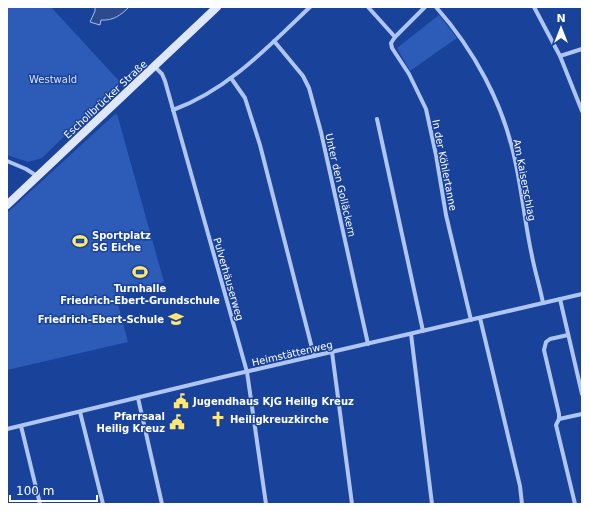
<svg xmlns="http://www.w3.org/2000/svg" width="589" height="511" font-family="'DejaVu Sans',sans-serif">
<style>
.green{fill:#2c5bb8}
.water{fill:#2c4a8d;stroke:#a2bef4}
.lines{fill:none;stroke-linecap:round;stroke-linejoin:round}
.street{stroke:#afc5f2;stroke-width:4}
.secondary{stroke:#dee7fc;stroke-width:8}
.labels{text-anchor:middle;stroke-width:3;stroke-linejoin:round;paint-order:stroke}
.park-label{font-size:10px;fill:#d7e3fc;stroke:#19429b}
.street-label{font-size:10px;fill:#fff;stroke:#19429b}
.poi-label{font-size:10px;font-weight:bold;fill:#fff;stroke:#19429b;text-anchor:start}
</style>
<rect width="100%" height="100%" fill="#19429b"/>
<g class="green">
<path d="M7 7H51L120 82 42 158 28 162 7 155Z"/>
<path d="M439 15 457 38 410 71 397 48Z"/>
<path d="M117 114 164 282 116 297 128 342 7 370V213L114 115Z"/>
</g>
<path class="water" d="M95 7H129C121 15 113 21 101 20L100 25 90 22 95 11Z"/>
<g class="lines">
<g class="street">
<path d="M368 7 395 37"/>
<path d="M425 7 395 37 391 43 392 48 409 74 426 109 436 155 446 215 471 320"/>
<path d="M436 7C474 50 503 103 515 160 522 191 525 224 532 256 535 272 540 287 543 303"/>
<path d="M534 7 560 56 582 111"/>
<path d="M274 41 303 76 309 88 321 132 368 344"/>
<path d="M560 56 582 49"/>
<path d="M154 66 162 74 165 81 247 372 266 504"/>
<path d="M231 78 245 98 260 145 314 356"/>
<path d="M173 110C228 90 269 46 310 7"/>
<path d="M377 119 423 331"/>
<path d="M7 161 26 169 37 176"/>
<path d="M560 299 582 394"/>
<path d="M480 318 520 486 522 504"/>
<path d="M411 334 432 504"/>
<path d="M568 335 550 339 546 342 544 350 559 414V419L556 425 575 504"/>
<path d="M332 352 352 504"/>
<path d="M138 398 162 504"/>
<path d="M80 412 103 504"/>
<path d="M559 419 582 414"/>
<path d="M21 426 40 504"/>
<path d="M7 429 223 377 582 294"/>
</g>
<path class="secondary" d="M7 205 217 7"/>
</g>
<defs>
<g id="stadium-bare" transform="scale(1.2)"><path d="M0-5a6.5 5 0 1 0 0 10a6.5 5 0 1 0 0-10ZM-3.5-1.8h7v3.6h-7Z" fill="#ffe770" stroke="#19429b" stroke-width="2.5" paint-order="stroke"/></g>
<g id="school-bare" transform="scale(1.2)"><path d="M0-5L7-2L0 1L-7-2ZM-4 1L0 2.5L4 1V4Q0 6-4 4Z" fill="#ffe770" stroke="#19429b" stroke-width="2.5" paint-order="stroke"/></g>
<g id="civic-bare" transform="scale(1.2)"><path d="M-.6-6.5H3V-4.5H.6V-3L4-1V1h2V6H-6V1h2V-1L-.6-3ZM-1.2 2.5V6h2.4V2.5Z" fill="#ffe770" stroke="#19429b" stroke-width="2.5" paint-order="stroke"/></g>
<g id="church-bare" transform="scale(1.2)"><path d="M-1.2-6h2.4v3.5h3.3v2.4h-3.3V6h-2.4V-.1h-3.3v-2.4h3.3Z" fill="#ffe770" stroke="#19429b" stroke-width="2.5" paint-order="stroke"/></g>
</defs>
<g fill-rule="evenodd">
<use href="#stadium-bare" x="80" y="241"/>
<use href="#stadium-bare" x="140" y="272"/>
<use href="#school-bare" x="176" y="319"/>
<use href="#civic-bare" x="181" y="401"/>
<use href="#church-bare" x="218" y="419"/>
<use href="#civic-bare" x="177" y="422"/>
</g>
<g class="labels">
<g class="park-label">
<text x="53" y="83">Westwald</text>
</g>
<g class="street-label">
<text transform="translate(105 99) rotate(-43)" y="4">Eschollbrücker Straße</text>
<text transform="translate(445 165) rotate(79)" y="4">In der Köhlertanne</text>
<text transform="translate(525 180) rotate(79)" y="4">Am Kaiserschlag</text>
<text transform="translate(341 185) rotate(77)" y="4">Unter den Golläckern</text>
<text transform="translate(229 279) rotate(74)" y="4">Pulverhäuserweg</text>
<text transform="translate(292 353) rotate(-13)" y="4">Heimstättenweg</text>
</g>
<g class="poi-label">
<text x="92" y="239">Sportplatz<tspan x="92" dy="12">SG Eiche</tspan></text>
<text x="140" y="292" text-anchor="middle">Turnhalle<tspan x="140" dy="12">Friedrich-Ebert-Grundschule</tspan></text>
<text x="164" y="323" text-anchor="end">Friedrich-Ebert-Schule</text>
<text x="193" y="405">Jugendhaus KjG Heilig Kreuz</text>
<text x="165" y="420" text-anchor="end">Pfarrsaal<tspan x="165" dy="12">Heilig Kreuz</tspan></text>
<text x="230" y="423">Heiligkreuzkirche</text>
</g>
</g>
<rect width="589" height="511" fill="none" stroke="#ffffff" stroke-width="16"/>
<g transform="translate(561 28)" stroke="#19429b" stroke-width="3" paint-order="stroke">
<path d="M0-3L7 15L0 10L-7 15Z" fill="#ffffff"/>
<text y="-6" font-size="11" font-weight="bold" text-anchor="middle" fill="#ffffff">N</text>
</g>
<path d="M10 495v6h87v-6" fill="none" stroke="#ffffff" stroke-width="2"/>
<text x="16" y="495" font-size="12" fill="#ffffff" stroke="#19429b" stroke-width="3" paint-order="stroke">100 m</text>
</svg>
